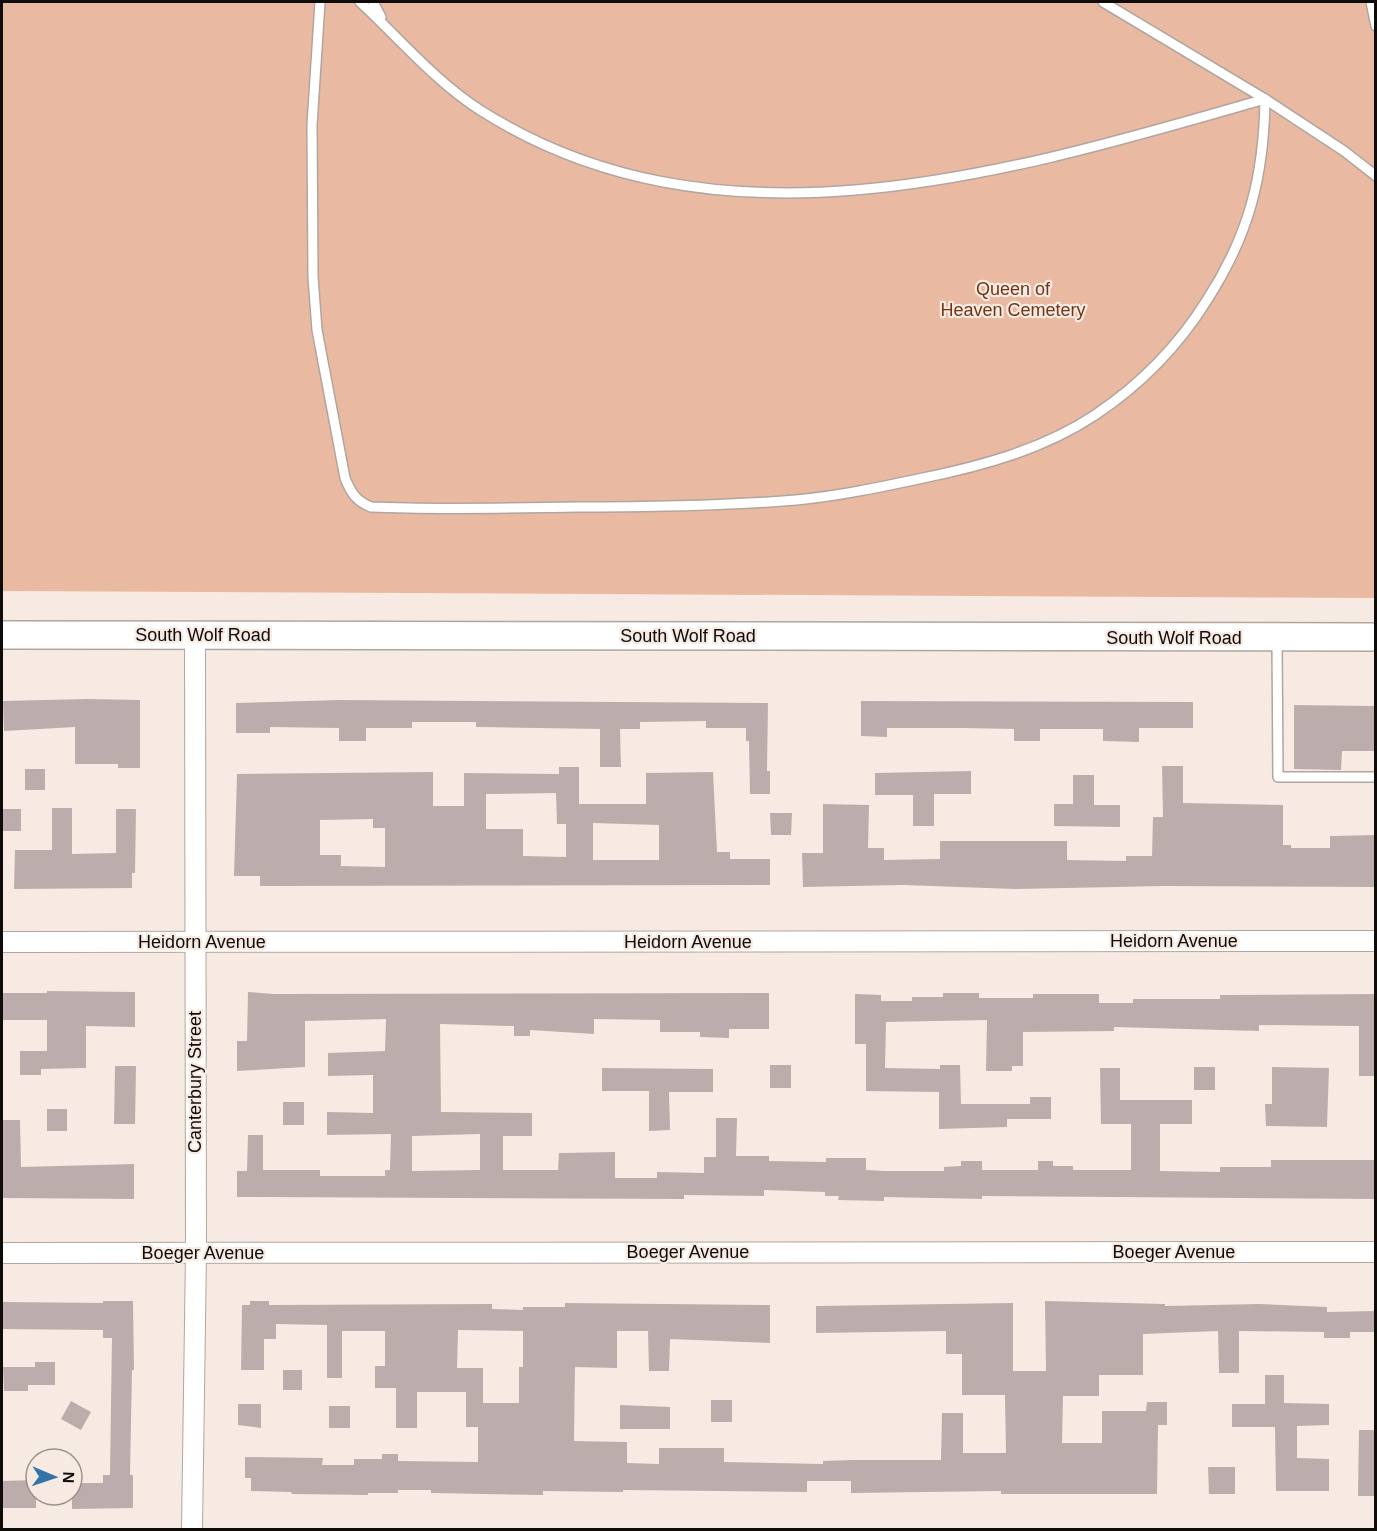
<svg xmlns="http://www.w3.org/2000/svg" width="1377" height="1531" font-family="Helvetica,sans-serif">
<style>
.green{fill:#eab9a2}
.building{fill:#bcadac;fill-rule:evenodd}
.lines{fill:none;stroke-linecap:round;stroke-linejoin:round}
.lane-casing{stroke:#b1a59f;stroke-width:12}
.street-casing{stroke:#b1a59f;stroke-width:22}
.secondary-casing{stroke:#b1a59f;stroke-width:30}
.lane{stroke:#fff;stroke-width:9}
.street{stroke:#fff;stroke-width:20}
.secondary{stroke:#fff;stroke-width:27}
.labels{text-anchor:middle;stroke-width:4.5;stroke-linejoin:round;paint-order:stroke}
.park-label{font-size:18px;fill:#703717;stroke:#f7eae3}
.street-label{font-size:18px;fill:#0f0b09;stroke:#f7eae3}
</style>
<rect width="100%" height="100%" fill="#f7eae3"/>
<path class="green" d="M2 2H1375V598L2 591Z"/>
<g class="building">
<path d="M87 699 140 700V768H118V764H75V727L4 731 3 701Z"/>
<path d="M340 700 768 703 767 771H770V794H750L749 741H746V728H706V721L640 722V729H620L621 767H600V729L476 727V722H412V728H366V741H339V728L270 727V733H236V703Z"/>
<path d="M861 701 1193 702V728H1139V742L1103 741V729H1040V741H1014V729L963 728H887V737L861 736Z"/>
<path d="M1294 705 1376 706V751H1342L1341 770 1294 769Z"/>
<path d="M1162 766H1183V803L1283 805V845H1291V848H1330V836L1376 835V887L1164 886 1015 889 904 885 803 887 802 853H823V804L869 805 868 848H884V860L940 859V841H1067V860L1126 861V856H1152L1153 817H1163Z"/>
<path d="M559 767H579V804H646V773L713 772 717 852H730V859H770V885L260 886V876H234L237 774 433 772V806H464V773L559 774ZM556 793 557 824H566V857L523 856V829H486V794ZM373 819V828H385V867L341 866V855H320V820ZM593 823 659 825V860H593Z"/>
<rect x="25" y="769" width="20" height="21"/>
<path d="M971 771V794H934V826H913V795H875V773Z"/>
<path d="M1073 775H1094V805H1120V827L1054 826V804H1073Z"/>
<path d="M52 808H72V854L116 853V809H136L135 873H132V888L14 889 15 850H52Z"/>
<rect x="2" y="809" width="19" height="22"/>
<path d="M770 813H792L791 835H771Z"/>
<path d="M47 991 135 992V1027L86 1026V1068L41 1069V1075H20V1051H47V1020H2V993H47Z"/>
<path d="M248 992 274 994 769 993V1029H729V1038L700 1037V1032H660V1020L594 1019V1034L530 1030V1036H514V1026L440 1024 441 1112 532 1113V1136H503V1170H558L559 1153 615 1152V1178H657V1172L704 1173V1157H716V1118H737L736 1156H769V1161L826 1162V1158H866V1170L885 1171H944V1167L961 1166V1161H982V1170H1038V1161H1053V1166H1073V1170H1131V1124H1101L1100 1068H1120V1100H1192V1124H1160V1171L1220 1172V1167H1271V1160H1376V1199L982 1196V1199L884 1197V1201L838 1200 839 1196H825V1192L764 1190V1196L684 1195V1199L237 1197V1171H247L248 1135H263V1170H320V1176H385V1170H390L391 1134 327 1135V1112L373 1113V1075L328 1076V1053L385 1051 386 1019 305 1021V1067L237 1071V1041H247ZM480 1134V1170L412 1171V1136Z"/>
<path d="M943 993H979V998H1033V994H1099V1003H1133V999H1220V995L1376 994V1076H1359V1026L1259 1025V1031L1114 1027V1031L1023 1032V1066H1012V1071H986L987 1020 886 1022 885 1068 940 1069V1065H960L961 1104H1030V1097H1051V1119H1007V1127L939 1129V1092L866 1091V1044H855V994L881 995V1001H912V997H943Z"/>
<rect x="770" y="1065" width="21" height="23"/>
<path d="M115 1066H136L135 1124H114Z"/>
<rect x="1194" y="1067" width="21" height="23"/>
<path d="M1272 1067 1329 1068 1327 1127 1266 1126 1265 1104H1272Z"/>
<path d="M602 1068 713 1069V1092H669L670 1130 649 1131V1091H602Z"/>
<rect x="283" y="1102" width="21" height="23"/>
<rect x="47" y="1109" width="20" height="22"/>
<path d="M2 1120H20L21 1167 134 1164V1199L3 1198Z"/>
<path d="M103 1301H133L134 1370H132L130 1475H133V1508L72 1509V1483H103V1475H110L112 1338H103V1330L2 1329V1302L103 1303Z"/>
<path d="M250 1301H269V1305L492 1304V1309L523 1310V1307H565V1303L770 1305V1343L670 1339 669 1371H649L648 1331H617V1368L575 1367 574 1441 627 1442V1463L659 1464V1448H724V1462L823 1464V1461L852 1460H941L942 1413H963V1453H1006L1005 1395H962V1354H946V1331L816 1333V1306L1013 1303V1371H1046L1045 1301 1165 1304V1306L1259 1304 1327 1307V1312L1376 1311V1332H1350V1338H1324V1332L1239 1331V1373H1219L1218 1331 1143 1334V1375H1099V1396H1063L1062 1443H1102V1411H1146L1147 1402H1167V1425H1158L1157 1494H1001V1491L851 1493V1481H807V1492L623 1490V1492L543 1491V1495L431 1493V1490H398V1493H368V1495L292 1494 291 1492 251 1491V1478H245V1457L323 1458 322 1465H354V1459H382V1454H398V1461L478 1462V1427H466V1392H417V1428H396V1388H375V1366H385V1331H342V1378H327V1325L276 1324V1339H264V1370H241L242 1305H250ZM458 1330 523 1331V1367H519V1403H483V1368H457Z"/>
<path d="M35 1362H55V1385H28V1391H4L3 1367H35Z"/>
<rect x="283" y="1370" width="19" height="20"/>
<path d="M1265 1375H1284V1403L1329 1404V1425L1297 1426V1458L1329 1459V1491H1276L1275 1427H1232V1404H1265Z"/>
<rect x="711" y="1400" width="21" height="22"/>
<path d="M71 1401 91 1412 81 1430 61 1419Z"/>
<path d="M238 1404H261V1428L238 1425Z"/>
<path d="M620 1405 670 1407V1429H620Z"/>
<rect x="329" y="1406" width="21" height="22"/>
<path d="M1359 1430H1376V1496H1358Z"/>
<path d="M1208 1467H1235V1494H1209Z"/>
<path d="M36 1480V1508H2V1481Z"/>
</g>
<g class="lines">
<g class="lane-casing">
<g id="lane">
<path d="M320 2 312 125 313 277 317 330 345 478C351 493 356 501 371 507 440 510 509 508 578 507 651 507 723 506 796 500 839 496 881 487 923 478 982 466 1044 449 1095 415 1140 385 1179 345 1207 300 1249 235 1264 176 1265 99 1014 171 720 263 480 110 435 81 399 38 360 2"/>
<path d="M373 2 381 17"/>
<path d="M1103 2 1265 99 1344 151 1376 176"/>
<path d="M1371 2 1376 26"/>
<path d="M1277 640 1278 777H1376"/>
</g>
</g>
<g class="street-casing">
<g id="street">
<path d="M2 942 1376 941"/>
<path d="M2 1253 1376 1252"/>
<path d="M192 1530 196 1253 195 634"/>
</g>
</g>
<g class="secondary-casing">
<path id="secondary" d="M2 635 1376 637"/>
</g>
<use href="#lane" class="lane"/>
<use href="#street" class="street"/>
<use href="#secondary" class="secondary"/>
</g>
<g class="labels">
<g class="park-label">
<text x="1013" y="295">Queen of<tspan x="1013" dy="21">Heaven Cemetery</tspan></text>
</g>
<g class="street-label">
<text x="203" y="641">South Wolf Road</text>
<text x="688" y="642">South Wolf Road</text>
<text x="1174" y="644">South Wolf Road</text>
<text x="1174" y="947">Heidorn Avenue</text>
<text x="202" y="948">Heidorn Avenue</text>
<text x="688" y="948">Heidorn Avenue</text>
<text transform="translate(195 1082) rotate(-90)" y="6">Canterbury Street</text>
<text x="688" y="1258">Boeger Avenue</text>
<text x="1174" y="1258">Boeger Avenue</text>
<text x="203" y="1259">Boeger Avenue</text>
</g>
</g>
<rect width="1377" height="1531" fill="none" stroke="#0f0b09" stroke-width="6"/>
<g transform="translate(54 1477) rotate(92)"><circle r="28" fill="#f7eae3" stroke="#9a918c" stroke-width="1.5"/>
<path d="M0-4.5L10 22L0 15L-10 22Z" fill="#3274aa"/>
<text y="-9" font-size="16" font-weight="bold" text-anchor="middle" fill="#0f0b09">N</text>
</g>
</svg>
